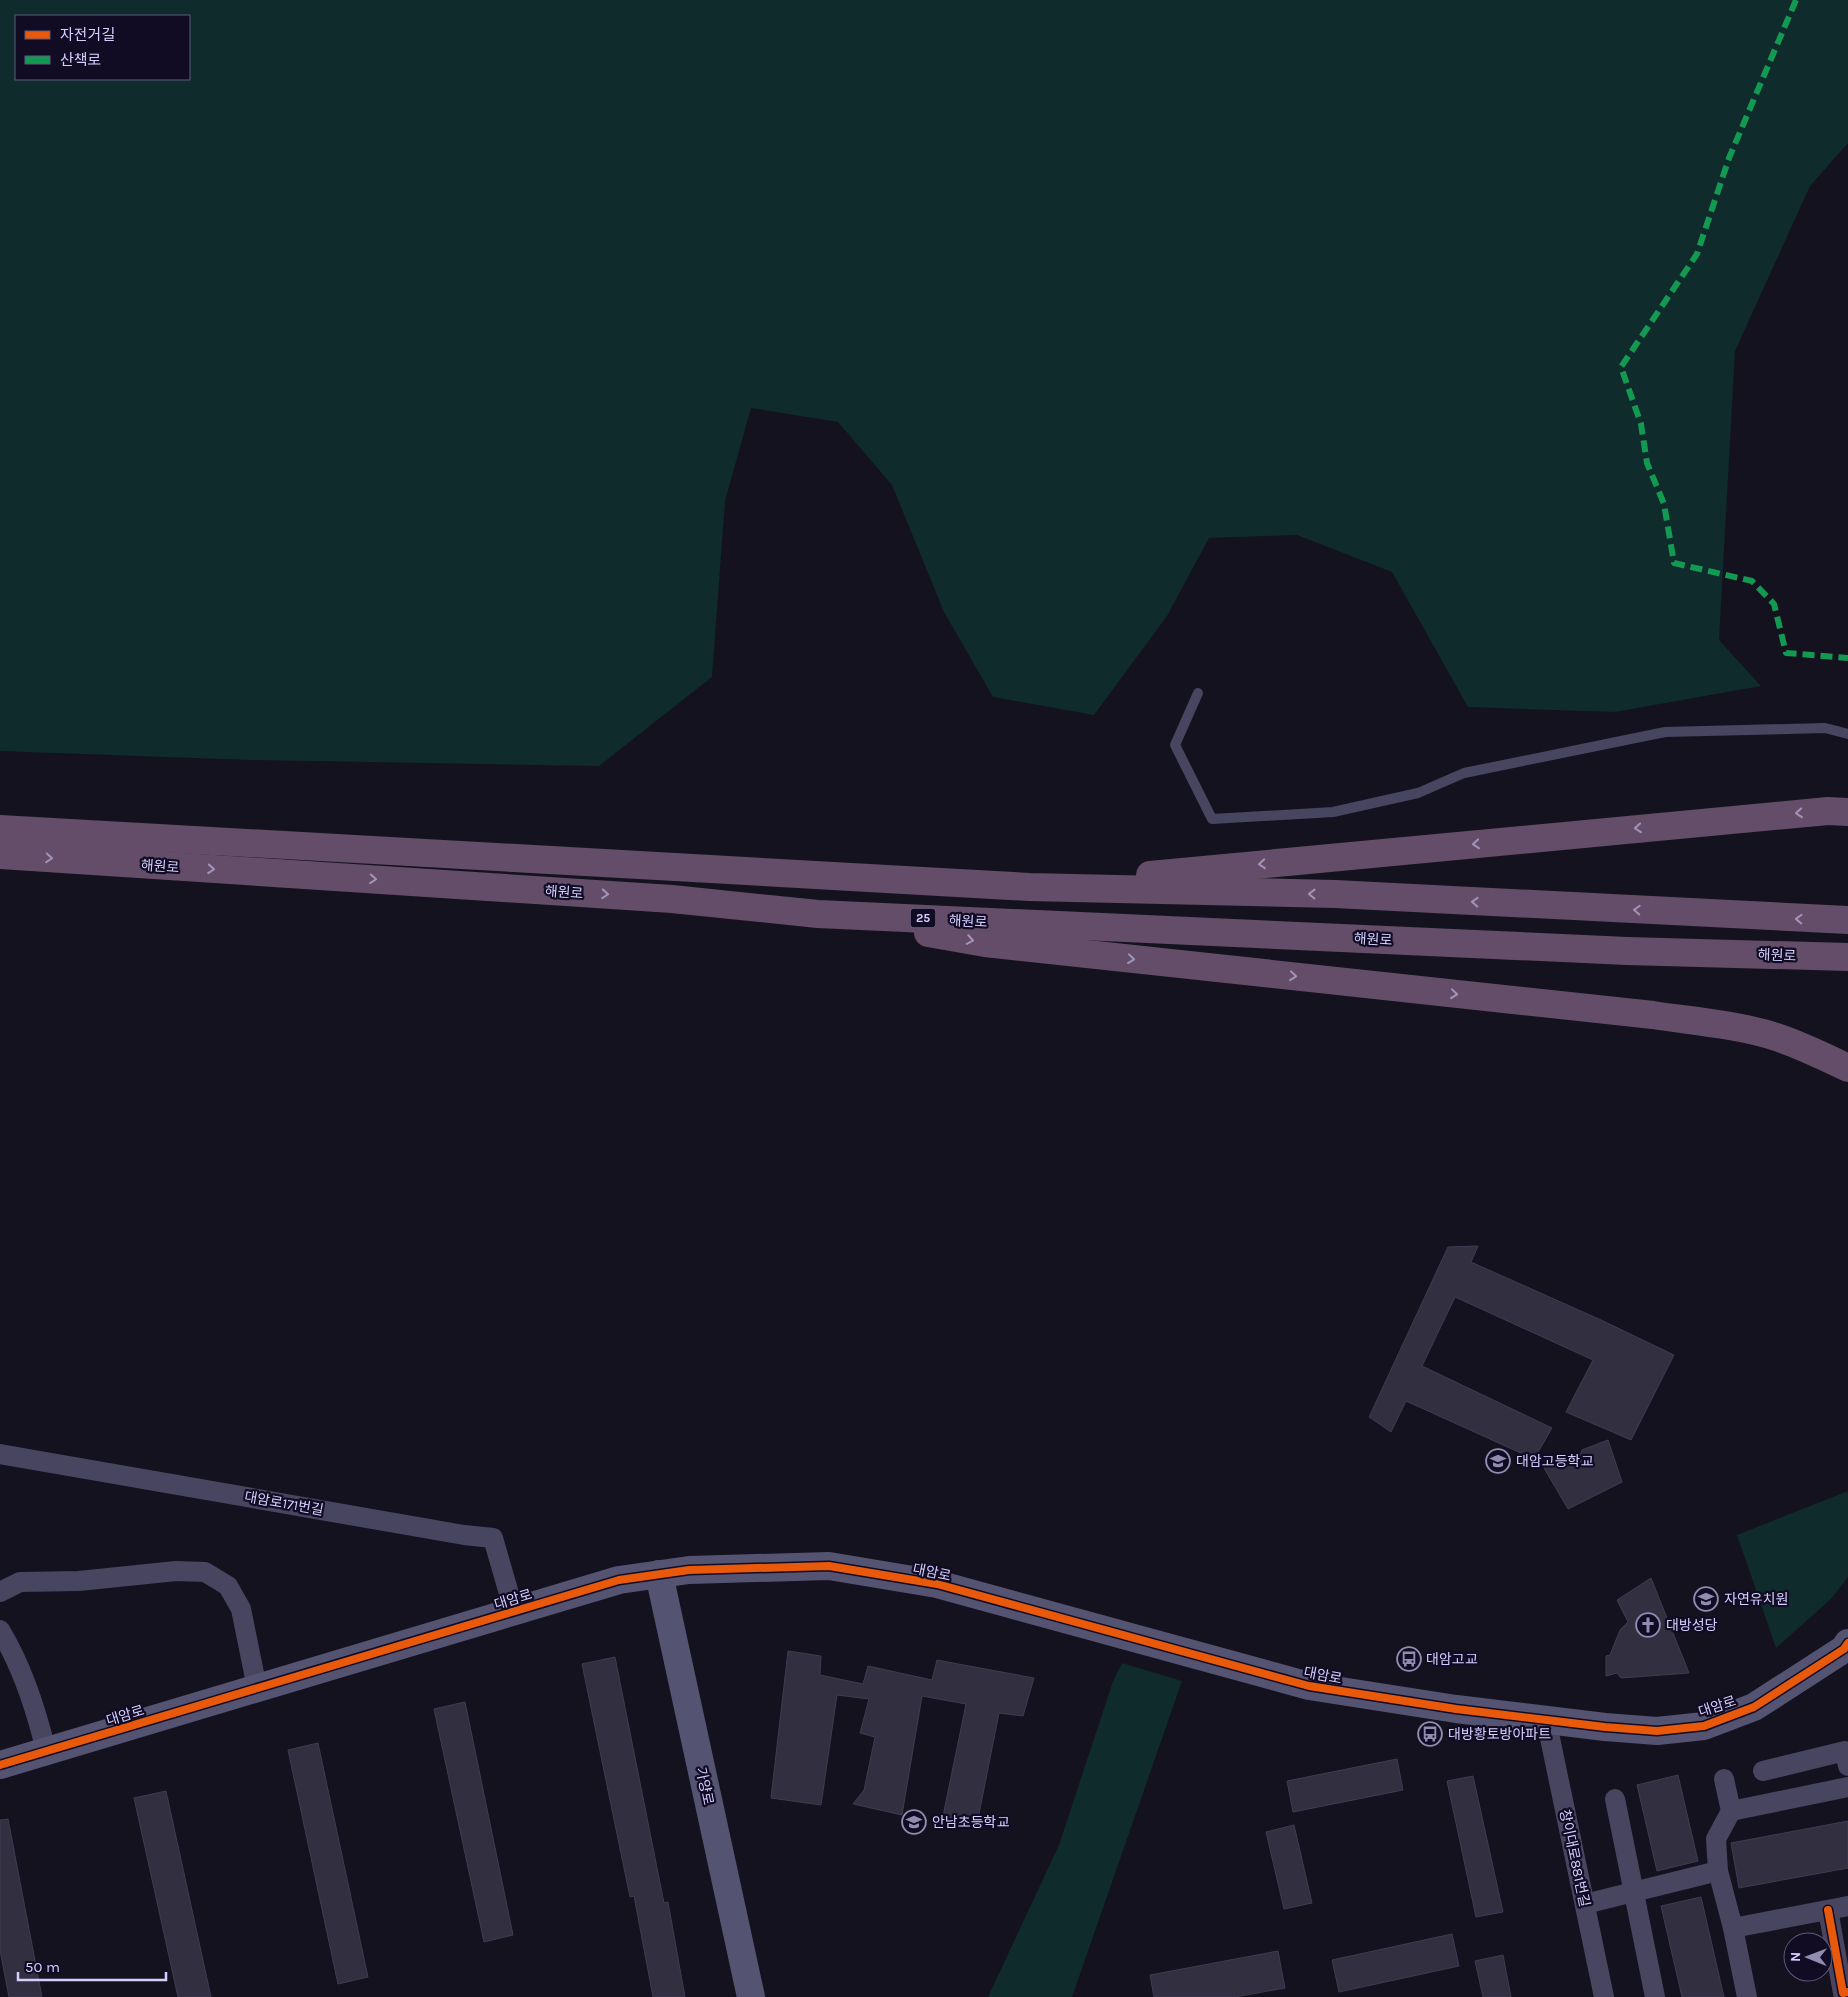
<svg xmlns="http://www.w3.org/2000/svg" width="1848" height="1997" font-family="Karla,'Noto Sans KR',sans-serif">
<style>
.green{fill:#0f2b2c;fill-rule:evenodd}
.building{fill:#322f41;stroke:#403b53}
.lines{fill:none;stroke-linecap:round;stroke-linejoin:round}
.lane{stroke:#474560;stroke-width:10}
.street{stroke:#474560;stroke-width:20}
.secondary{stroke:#555372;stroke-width:28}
.highway{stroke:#644d68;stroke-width:28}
.quiet{stroke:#139951;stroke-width:6;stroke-dasharray:12 6;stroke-linecap:butt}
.cycleway-casing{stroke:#110c24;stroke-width:11}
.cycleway{stroke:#e8590c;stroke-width:8}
.oneway{stroke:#a294bb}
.labels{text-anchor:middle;stroke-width:4.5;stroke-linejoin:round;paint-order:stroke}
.shield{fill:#110c24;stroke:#9a94bd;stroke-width:1}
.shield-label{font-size:12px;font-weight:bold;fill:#d5cfff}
.street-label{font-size:14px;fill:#d5cfff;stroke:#110c24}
.poi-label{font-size:14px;fill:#d5cfff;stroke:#110c24;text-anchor:start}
</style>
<rect width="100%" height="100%" fill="#14121e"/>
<g class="green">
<path d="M0 0H1848V143L1810 186 1735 351 1719 640 1761 686 1615 712 1468 707 1392 572 1297 535 1209 538 1167 616 1094 715 993 697 944 612 892 485 838 422 751 408 725 501 712 677 599 766 252 760 0 751ZM16 16H189V79H16Z"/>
<path d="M1848 1491V1577L1831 1599 1776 1648 1737 1535Z"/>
<path d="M1122 1663 1182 1681 1072 1997H988L1059 1845 1113 1681Z"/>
</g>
<g class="building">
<path d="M1478 1246 1471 1262 1601 1320 1674 1355 1631 1440 1566 1412 1593 1360 1455 1297 1422 1366 1552 1428 1534 1459 1406 1401 1391 1432 1369 1417 1448 1247Z"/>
<path d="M1608 1440 1622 1482 1568 1509 1544 1468 1560 1461 1575 1468 1582 1450Z"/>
<path d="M1651 1578 1689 1673 1621 1678 1617 1673 1606 1676V1656L1610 1655 1620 1630 1628 1622 1617 1600Z"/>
<path d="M788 1651 821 1656 820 1675 863 1684 868 1666 932 1680 937 1660 1034 1678 1023 1716 999 1713 977 1824 943 1816 966 1704 922 1696 902 1815 853 1804 864 1790 875 1737 860 1733 869 1699 837 1695 821 1805 771 1798Z"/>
<path d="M615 1657 664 1903 668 1902 685 1997H653L634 1896 630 1897 582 1664Z"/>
<path d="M465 1702 513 1935 484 1942 434 1709Z"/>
<path d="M318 1743 368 1977 338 1984 288 1750Z"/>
<path d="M1397 1759 1403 1790 1293 1812 1287 1781Z"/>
<path d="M1678 1775 1698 1861 1657 1871 1637 1785Z"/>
<path d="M1473 1776 1503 1912 1476 1917 1447 1781Z"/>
<path d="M166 1791 211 1997H178L134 1798Z"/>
<path d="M8 1819 42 1997H9L0 1950V1820Z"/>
<path d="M1848 1821V1868L1739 1888 1731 1843Z"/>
<path d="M1294 1825 1312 1903 1284 1909 1266 1832Z"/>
<path d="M1701 1897 1724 1997H1682L1661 1906Z"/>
<path d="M1452 1934 1459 1966 1339 1992 1332 1960Z"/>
<path d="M1278 1951 1285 1988 1235 1997H1154L1150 1975Z"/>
<path d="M1503 1955 1511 1997H1483L1475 1961Z"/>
</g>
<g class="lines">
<path class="lane" d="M1198 693 1175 745 1212 819 1333 812 1418 793 1464 773 1665 732 1825 728 1848 734"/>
<g class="street">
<path d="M0 1454 464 1535 493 1538 514 1611"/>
<path d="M0 1592 20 1582 79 1581 176 1571 205 1572 228 1586 241 1609 257 1688"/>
<path d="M0 1630C23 1668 36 1709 46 1751"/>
<path d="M1546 1719 1604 1997"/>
<path d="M1763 1771 1845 1751 1848 1766"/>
<path d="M1724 1779 1731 1811 1716 1839 1718 1871 1733 1928 1747 1997"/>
<path d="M1615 1799 1655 1997"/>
<path d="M1731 1811 1848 1787"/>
<path d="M1585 1904 1718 1871"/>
<path d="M1828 1910 1843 1993 1848 1992"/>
<path d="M1733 1928 1848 1906"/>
</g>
<g class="secondary">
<path d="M659 1574 751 1997"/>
<path d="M0 1765 619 1580 689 1570 829 1566 937 1584 1309 1686 1456 1709 1605 1727 1657 1731 1704 1726 1754 1707 1844 1649 1848 1643"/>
</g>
<g class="highway">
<path d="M0 829 1029 887 1335 894 1848 920"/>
<path d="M0 855 672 899 818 914 1627 951 1848 957"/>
<path d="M1150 875 1828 811 1848 812"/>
<path d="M928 933 985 943 1653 1015C1692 1021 1732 1024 1770 1035 1797 1043 1823 1056 1848 1068"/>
</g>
<path class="quiet" d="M1796 0 1729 158 1697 254 1621 367 1641 424 1647 463 1664 504 1674 563 1752 581 1774 604 1786 653 1848 658"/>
<g class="cycleway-casing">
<g id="cycleway">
<path d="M0 1765 619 1580 689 1570 829 1566 937 1584 1309 1686 1456 1709 1605 1727 1657 1731 1704 1726 1754 1707 1844 1649 1848 1643"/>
<path d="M1828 1910 1843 1993 1848 1992"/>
</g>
</g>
<use href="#cycleway" class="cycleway"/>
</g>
<defs><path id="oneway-chevron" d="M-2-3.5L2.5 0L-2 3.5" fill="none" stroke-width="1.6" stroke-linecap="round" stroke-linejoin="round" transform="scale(1.25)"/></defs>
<g class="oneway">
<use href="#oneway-chevron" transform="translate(1799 813) rotate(175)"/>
<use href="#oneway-chevron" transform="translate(1638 828) rotate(175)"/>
<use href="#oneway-chevron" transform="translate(1476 844) rotate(175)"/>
<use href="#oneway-chevron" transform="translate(49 858) rotate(4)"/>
<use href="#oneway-chevron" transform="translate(1262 864) rotate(175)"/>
<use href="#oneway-chevron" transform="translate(211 869) rotate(4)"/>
<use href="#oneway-chevron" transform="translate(373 879) rotate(4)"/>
<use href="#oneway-chevron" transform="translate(605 894) rotate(4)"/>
<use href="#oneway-chevron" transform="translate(1312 894) rotate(-179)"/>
<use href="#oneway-chevron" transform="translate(1475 902) rotate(-177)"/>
<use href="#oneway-chevron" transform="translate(1637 910) rotate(-177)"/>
<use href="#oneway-chevron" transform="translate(1799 919) rotate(-178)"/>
<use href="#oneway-chevron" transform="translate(970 940) rotate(10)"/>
<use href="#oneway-chevron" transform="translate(1131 959) rotate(6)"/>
<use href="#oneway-chevron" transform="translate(1293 976) rotate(6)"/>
<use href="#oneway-chevron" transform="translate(1454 994) rotate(6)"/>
</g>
<defs>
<g id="school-ring" transform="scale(1.25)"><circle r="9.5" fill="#110c24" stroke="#918db0" stroke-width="1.5"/><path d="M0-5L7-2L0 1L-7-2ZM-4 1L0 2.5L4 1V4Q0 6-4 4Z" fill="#918db0"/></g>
<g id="church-ring" transform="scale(1.25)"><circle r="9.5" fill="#110c24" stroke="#918db0" stroke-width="1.5"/><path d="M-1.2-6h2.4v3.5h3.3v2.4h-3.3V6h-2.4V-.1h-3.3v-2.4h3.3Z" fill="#918db0"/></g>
<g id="bus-ring" transform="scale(1.25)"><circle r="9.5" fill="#110c24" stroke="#918db0" stroke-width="1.5"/><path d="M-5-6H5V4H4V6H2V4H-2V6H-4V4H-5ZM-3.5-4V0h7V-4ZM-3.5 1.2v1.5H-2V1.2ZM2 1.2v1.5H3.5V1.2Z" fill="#918db0"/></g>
</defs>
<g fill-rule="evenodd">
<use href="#school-ring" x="1498" y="1461"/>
<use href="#school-ring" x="1706" y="1599"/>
<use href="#church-ring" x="1648" y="1625"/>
<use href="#bus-ring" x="1409" y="1659"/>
<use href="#bus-ring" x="1430" y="1734"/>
<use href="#school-ring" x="914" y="1822"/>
</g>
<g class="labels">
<rect class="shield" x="910.5" y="908.5" width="25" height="19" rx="4"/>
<g class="shield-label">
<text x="923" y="922">25</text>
</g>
<g class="street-label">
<text transform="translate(160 866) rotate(4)" y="5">해원로</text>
<text transform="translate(564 892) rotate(4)" y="5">해원로</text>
<text transform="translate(968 921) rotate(3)" y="5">해원로</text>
<text transform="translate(1373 939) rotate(3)" y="5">해원로</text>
<text transform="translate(1777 955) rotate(2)" y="5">해원로</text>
<text transform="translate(284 1503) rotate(10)" y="5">대암로171번길</text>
<text transform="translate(932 1572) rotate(12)" y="5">대암로</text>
<text transform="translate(513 1599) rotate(-17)" y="5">대암로</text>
<text transform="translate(1323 1675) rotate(11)" y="5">대암로</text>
<text transform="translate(1717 1706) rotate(-18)" y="5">대암로</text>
<text transform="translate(125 1715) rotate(-17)" y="5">대암로</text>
<text transform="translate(705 1786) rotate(78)" y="5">가양로</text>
<text transform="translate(1575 1858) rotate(78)" y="5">창이대로881번길</text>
</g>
<g class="poi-label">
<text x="1516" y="1466">대암고등학교</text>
<text x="1724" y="1604">자연유치원</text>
<text x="1666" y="1630">대방성당</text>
<text x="1426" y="1664">대암고교</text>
<text x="1448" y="1739">대방황토방아파트</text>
<text x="932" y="1827">안남초등학교</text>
</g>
</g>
<rect x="15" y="15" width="175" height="65" fill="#110c24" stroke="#5f5a7c"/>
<rect x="25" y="31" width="25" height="8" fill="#e8590c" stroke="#5f5a7c"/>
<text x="60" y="40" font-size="15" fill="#d5cfff">자전거길</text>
<rect x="25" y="56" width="25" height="8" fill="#139951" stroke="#5f5a7c"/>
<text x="60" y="65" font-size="15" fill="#d5cfff">산책로</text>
<g transform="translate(1808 1957) rotate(271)"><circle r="24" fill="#110c24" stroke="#5f5a7c"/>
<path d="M0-4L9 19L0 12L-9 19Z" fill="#918db0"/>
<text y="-8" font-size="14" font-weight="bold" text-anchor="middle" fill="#d5cfff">N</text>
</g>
<path d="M18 1972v8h148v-8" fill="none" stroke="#d5cfff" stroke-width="2.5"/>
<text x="25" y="1972" font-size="15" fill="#d5cfff" stroke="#110c24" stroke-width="4" paint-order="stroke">50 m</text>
</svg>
